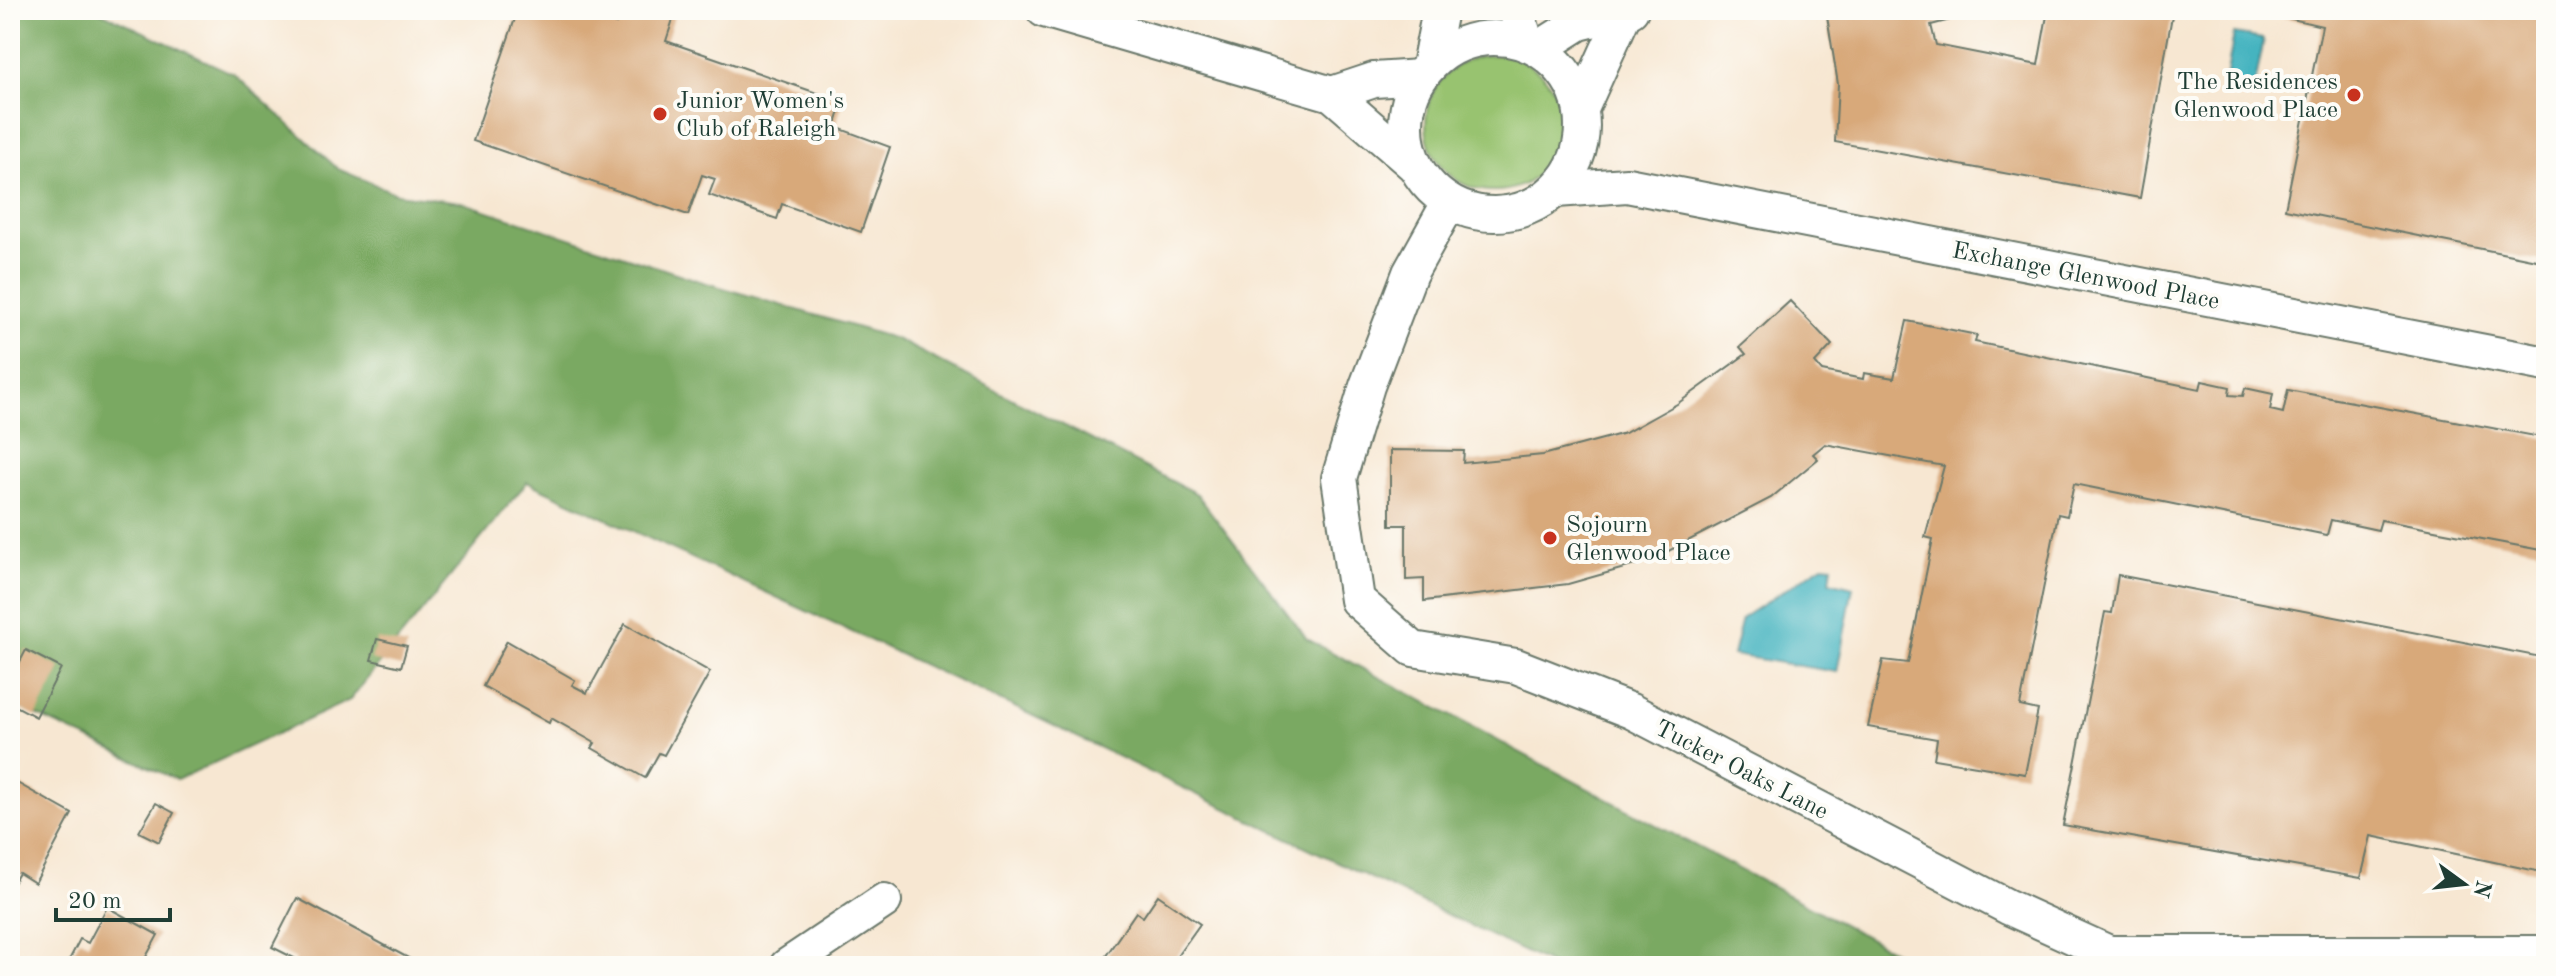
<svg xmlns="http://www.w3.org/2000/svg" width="2556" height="976" font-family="'Old Standard TT',serif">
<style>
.green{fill:#98c370;stroke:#5c8052;stroke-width:2}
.forest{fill:#7aa962;stroke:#4c734b;stroke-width:2}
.water{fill:#45b4c0;stroke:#32787a;stroke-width:2}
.building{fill:#d8a97a}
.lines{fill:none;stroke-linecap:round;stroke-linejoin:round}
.minor-casing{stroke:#6b786b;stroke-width:38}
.minor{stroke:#fff;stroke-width:34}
.poi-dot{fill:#c8321e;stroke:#fdfcf7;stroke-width:3}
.labels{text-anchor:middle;stroke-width:8;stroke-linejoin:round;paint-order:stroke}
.poi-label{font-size:24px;fill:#1f3d34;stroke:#fdfcf7;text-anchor:start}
.street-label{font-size:24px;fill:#1f3d34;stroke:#fdfcf7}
</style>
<rect width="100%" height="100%" fill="#fdfcf7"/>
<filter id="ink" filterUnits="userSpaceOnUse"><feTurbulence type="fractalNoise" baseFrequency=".0125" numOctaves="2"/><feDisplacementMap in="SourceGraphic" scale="16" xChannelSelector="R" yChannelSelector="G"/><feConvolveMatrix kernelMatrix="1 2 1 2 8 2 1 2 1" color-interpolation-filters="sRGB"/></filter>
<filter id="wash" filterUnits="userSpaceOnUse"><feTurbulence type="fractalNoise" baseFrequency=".006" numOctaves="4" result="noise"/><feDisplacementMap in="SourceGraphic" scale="32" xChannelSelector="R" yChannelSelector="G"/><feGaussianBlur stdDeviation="1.8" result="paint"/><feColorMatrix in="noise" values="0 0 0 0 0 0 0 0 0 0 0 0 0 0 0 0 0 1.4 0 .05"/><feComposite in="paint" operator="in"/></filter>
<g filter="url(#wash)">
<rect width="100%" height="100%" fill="#f7e7d2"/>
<circle class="green" cx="1494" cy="123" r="68"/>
<path class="forest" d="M10 10H97L234 74 338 169 397 194 461 202 703 282 896 339 1197 494 1307 639 1921 966H1554L1023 711 527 482 350 700 177 780 10 703Z"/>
<g class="water">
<path d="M2234 34 2264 39 2254 90 2225 84Z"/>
<path d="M1823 565 1832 566 1830 581 1853 587 1837 672 1733 655 1742 618Z"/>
</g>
<g id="blocks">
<g class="building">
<path d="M518 10H576L616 24 621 10H676L666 41 843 102 835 127 890 147 861 232 782 204 777 219 709 195 715 179 702 175 688 215 473 141Z"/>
<path d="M1826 10H1946L1950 20 1931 25 1936 45 2038 65 2048 10H2173L2140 198 1835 142 1838 84Z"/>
<path d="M2253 10H2546V262L2285 209 2322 26Z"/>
<path d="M1790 301 1832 345 1815 363 1822 371 1863 379 1864 373 1894 378 1907 321 1977 335 1975 342 2200 389 2202 381 2230 387 2229 395 2243 396 2245 388 2273 394 2270 410 2283 413 2288 390 2546 438V551L2381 520 2378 530 2331 520 2327 535 2074 484 2067 516 2058 514 2020 706 2038 710 2025 774 1934 759 1937 739 1868 727 1883 660 1908 663 1933 539 1925 537 1944 466 1825 444 1813 454 1818 459 1771 498 1649 561 1568 584 1424 601V579L1406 580V525H1390V450L1464 451 1463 463 1543 455 1625 433 1677 404 1746 354 1740 347Z"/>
<path d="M2118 575 2546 658V873L2371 836 2361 878 2063 825 2105 612 2112 613Z"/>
<path d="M625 624 710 672 664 755 659 753 645 778 592 748 595 743 551 718 549 723 483 686 507 641 575 680 572 685 587 693Z"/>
<path d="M377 639 407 646 401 667 371 660Z"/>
<path d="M26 650 61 668 36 717 10 703V681Z"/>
<path d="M10 779 72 814 35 883 19 873 10 889Z"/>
<path d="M156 803 174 813 159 842 139 832Z"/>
<path d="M1158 895 1200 924 1170 966H1099L1136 912 1143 917Z"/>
<path d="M297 898 423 966H292L296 959 272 947Z"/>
<path d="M107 907 158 935 141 966H66L80 939 88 943Z"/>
</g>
</g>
</g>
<g filter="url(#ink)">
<use href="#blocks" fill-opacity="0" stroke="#6b786b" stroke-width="2"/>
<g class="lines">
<g class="minor-casing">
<g id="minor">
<path d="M1044 10 1332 94 1414 165"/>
<path d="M1516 10 1527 44"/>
<circle cx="1494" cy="126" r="88"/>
<path d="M1538 49 1579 23 1631 10"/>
<path d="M1429 66 1440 10"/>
<path d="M1332 94 1374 80 1420 77"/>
<path d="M1581 109 1624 14"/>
<path d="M1556 190 1627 185 2546 364"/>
<path d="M1449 203 1410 273 1367 386 1339 478 1357 600 1413 649 1516 666 1631 711 2008 907 2109 953H2546"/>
<path d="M787 966 884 901"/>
</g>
</g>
<use href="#minor" class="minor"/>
</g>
</g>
<g class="poi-dot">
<circle cx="2354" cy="95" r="8"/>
<circle cx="660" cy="114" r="8"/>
<circle cx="1550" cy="538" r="8"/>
</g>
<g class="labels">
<g class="poi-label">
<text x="2338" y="89" text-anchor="end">The Residences<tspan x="2338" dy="28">Glenwood Place</tspan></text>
<text x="676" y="108">Junior Women's<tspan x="676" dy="28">Club of Raleigh</tspan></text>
<text x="1566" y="532">Sojourn<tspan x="1566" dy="28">Glenwood Place</tspan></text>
</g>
<g class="street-label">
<text transform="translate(2086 275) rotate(11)" y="8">Exchange Glenwood Place</text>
<text transform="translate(1742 769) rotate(27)" y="8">Tucker Oaks Lane</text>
</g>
</g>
<rect width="2556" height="976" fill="none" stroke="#fdfcf7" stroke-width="40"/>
<g transform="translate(2464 884) rotate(105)" stroke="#fdfcf7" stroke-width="6" paint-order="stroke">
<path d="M0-6L14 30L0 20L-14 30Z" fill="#1f3d34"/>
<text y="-12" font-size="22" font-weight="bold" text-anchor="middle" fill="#1f3d34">N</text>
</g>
<path d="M56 908v12h114v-12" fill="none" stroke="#1f3d34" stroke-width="4"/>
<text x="68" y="908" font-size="24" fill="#1f3d34" stroke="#fdfcf7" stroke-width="6" paint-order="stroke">20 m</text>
</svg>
